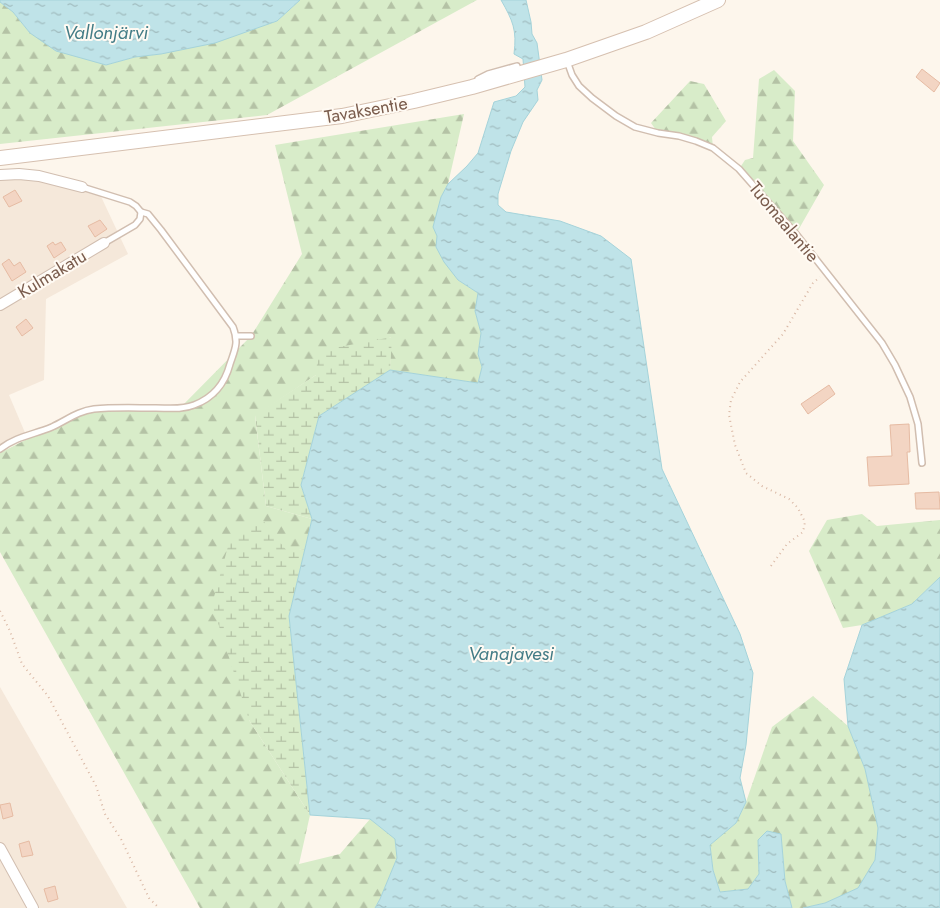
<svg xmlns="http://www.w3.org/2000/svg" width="940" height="908" font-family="Jost,sans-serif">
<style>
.residential{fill:#f5e8da}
.forest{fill:url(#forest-firs)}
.wetland{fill:url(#wetland-marsh)}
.water{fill:url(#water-ripples);stroke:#a5d3da}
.building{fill:#f3d5c3;stroke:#e6bba3}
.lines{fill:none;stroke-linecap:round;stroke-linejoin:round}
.lane-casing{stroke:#d1beb0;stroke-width:8}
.street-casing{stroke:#d1beb0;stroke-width:12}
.secondary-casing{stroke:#d6c0b0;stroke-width:16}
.path{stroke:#d9b8a5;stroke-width:2;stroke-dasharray:1 4;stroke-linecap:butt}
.lane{stroke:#fff;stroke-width:5}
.street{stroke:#fff;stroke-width:10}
.secondary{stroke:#fff;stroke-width:14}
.labels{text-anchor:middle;stroke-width:4;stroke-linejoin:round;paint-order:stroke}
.street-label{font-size:18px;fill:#7a5c4d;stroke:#fffaf3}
.water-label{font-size:19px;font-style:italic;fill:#437c86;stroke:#fffaf3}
</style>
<defs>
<pattern id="forest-firs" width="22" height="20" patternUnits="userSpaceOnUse" patternTransform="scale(1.25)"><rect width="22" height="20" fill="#d8ecc9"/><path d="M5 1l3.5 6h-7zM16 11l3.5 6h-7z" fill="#b4c2a5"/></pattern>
<pattern id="wetland-marsh" width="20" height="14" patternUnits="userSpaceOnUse" patternTransform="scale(1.25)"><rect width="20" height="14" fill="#d8ecc9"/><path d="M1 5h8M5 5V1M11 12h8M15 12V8" fill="none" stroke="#b4c2a5"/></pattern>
<pattern id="water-ripples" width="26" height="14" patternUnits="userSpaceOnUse" patternTransform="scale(1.25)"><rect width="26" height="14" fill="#bfe3e8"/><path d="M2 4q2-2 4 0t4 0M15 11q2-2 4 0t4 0" fill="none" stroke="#a0bbbe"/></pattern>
</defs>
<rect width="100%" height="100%" fill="#fdf6ec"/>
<g class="residential">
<path d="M55 177 97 188 128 254 46 299 44 380 9 395 26 435 0 451V178Z"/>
<path d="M0 687 127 908H0Z"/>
</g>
<g class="forest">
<path d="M300 0H477L267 115 0 144V2L13 12 30 33 106 65 135 57 161 54 277 21Z"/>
<path d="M774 70 795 91 793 141 824 185 796 234 739 169 745 160 753 158 759 79Z"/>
<path d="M690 81 704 84 726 121 712 137 713 148 696 141 658 133 651 123Z"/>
<path d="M464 114 448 184 441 197 436 247 458 280 478 293 475 311 481 333 478 354 482 367 478 383 390 370 391 337 316 375 255 416 266 506 312 519 305 549 287 552 261 519 249 720 310 815 299 864 340 854 370 819 395 839 397 858 380 899 375 908H200L0 552V453L78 413 180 408 251 336 302 254 275 145Z"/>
<path d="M862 514 877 526 940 520V577L912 604 862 625 843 628 809 551 827 520Z"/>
<path d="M813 696 848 726 865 769 878 828 875 860 858 888 825 903 803 908H792L785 881 781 835 758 840 759 874 748 889 720 892 713 870 710 845 736 823 746 802 772 727Z"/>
</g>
<g class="wetland">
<path d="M392 337 390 370 319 416 301 485 312 519 266 506 255 415 316 375 318 351Z"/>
<path d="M261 518 287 551 305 549 289 616 310 815 249 720 212 604 229 543Z"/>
</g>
<g class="water">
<path d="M0 0H300L277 21 215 43 161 54 135 57 106 65 56 51 30 33 13 12 0 2Z"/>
<path d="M501 0H526L531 22 532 34 537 43 542 80 537 90 538 100 523 122 511 151 498 194V205L506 212 560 221 601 236 631 259 662 469 740 634 753 673 746 745 740 778 746 802 736 823 710 845 713 870 720 892 748 889 759 874 758 840 767 831 781 834 785 881 792 908H375L380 899 397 858 395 839 370 819 310 815 289 616 312 519 301 485 319 416 390 370 478 383 482 367 478 354 481 333 475 311 478 293 458 280 444 262 436 247 437 236 433 227 441 197 448 184 467 166 478 153 494 102 516 96 525 87 523 59 514 54C517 30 513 21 501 0Z"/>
<path d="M940 577V908H803L825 903 858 888 875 860 878 828 865 769 848 726 844 679 862 625 912 604Z"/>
</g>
<g class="building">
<path d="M922 69 940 83 934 92 916 77Z"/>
<path d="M15 190 22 201 9 207 3 197Z"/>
<path d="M100 220 107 229 95 237 88 226Z"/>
<path d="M53 242 55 245 61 242 66 250 54 258 47 246Z"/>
<path d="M9 259 14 266 20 262 26 272 12 281 2 264Z"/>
<path d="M26 319 33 328 22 336 16 327Z"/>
<path d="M829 385 835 394 808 414 801 404Z"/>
<path d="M909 424 910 452H907L909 484 869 486 867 457 892 456 890 425Z"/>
<path d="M939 492 940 509H916L915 493Z"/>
<path d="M10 803 13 816 3 819 0 805Z"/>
<path d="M29 841 33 855 22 857 19 844Z"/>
<path d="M55 886 58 899 48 902 44 889Z"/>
</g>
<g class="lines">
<g class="lane-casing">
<g id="lane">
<path d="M567 61 572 75 579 86 592 98 616 116 635 127 658 133 679 136 696 141 713 148 739 169 796 234 882 343 895 365 910 397 918 424 922 463"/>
<path d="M478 79 488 74 517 66"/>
<path d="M82 187 130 202 136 206 141 212 140 219 135 225 104 243"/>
<path d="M237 336H251"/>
<path d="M0 449C17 436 33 435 52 427 67 420 78 411 94 409 113 407 136 408 156 408 168 408 182 410 194 405 213 398 225 383 230 364 235 349 239 343 233 327L161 230 148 214 141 212"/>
</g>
</g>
<g class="street-casing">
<g id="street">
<path d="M0 175 19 174 39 176 82 187"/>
<path d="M0 305 104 243"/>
<path d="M0 848 33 908"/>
</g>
</g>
<g class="secondary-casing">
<path id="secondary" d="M0 158 342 116 414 101 472 87 566 60 646 32 718 0"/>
</g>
<g class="path">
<path d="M771 566 787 544 803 532 805 522 798 508 789 499 762 486 746 473 735 445 729 415 731 400 740 382 783 334 813 283 820 277"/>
<path d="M0 611 10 631 22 664 48 696 96 786 105 814 121 839 149 898 159 908"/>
</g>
<use href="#lane" class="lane"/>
<use href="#street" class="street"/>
<use href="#secondary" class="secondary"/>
</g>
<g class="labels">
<g class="street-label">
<text transform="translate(366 110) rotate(-10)" y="6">Tavaksentie</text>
<text transform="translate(784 222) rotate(50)" y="6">Tuomaalantie</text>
<text transform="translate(52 274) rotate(-31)" y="6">Kulmakatu</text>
</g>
<g class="water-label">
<text x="106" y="39">Vallonjärvi</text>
<text x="511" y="660">Vanajavesi</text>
</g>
</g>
</svg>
